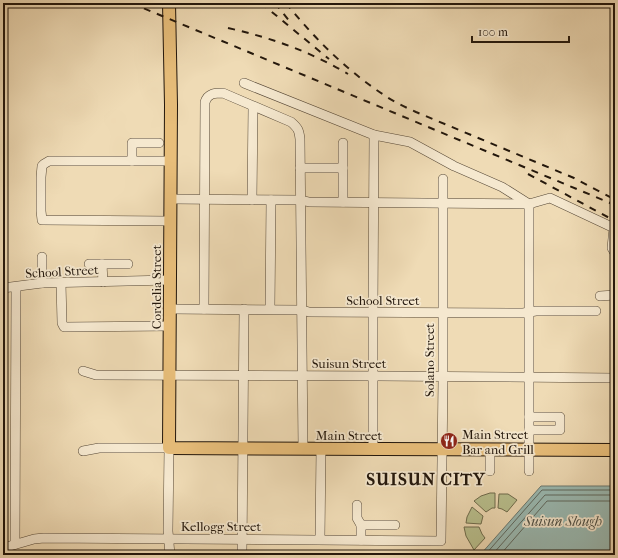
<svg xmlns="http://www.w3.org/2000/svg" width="618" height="558" font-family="'IM FELL French Canon',serif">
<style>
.green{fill:#b9c08e;stroke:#6e6b4c}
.water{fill:#9abab3;stroke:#6a7870}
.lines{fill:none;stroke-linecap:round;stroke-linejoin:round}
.shore{stroke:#5e685f;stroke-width:1}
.minor-casing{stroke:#554736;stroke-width:10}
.major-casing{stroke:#22160b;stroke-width:14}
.minor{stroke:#f5e8cf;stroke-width:9}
.major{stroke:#e8be7a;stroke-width:12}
.rail{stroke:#22160b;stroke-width:2;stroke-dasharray:7 7;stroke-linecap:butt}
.labels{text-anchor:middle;stroke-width:3.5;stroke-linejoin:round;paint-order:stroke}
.street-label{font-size:13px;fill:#22160b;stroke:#f5e8cf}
.poi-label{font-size:13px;fill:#22160b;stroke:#f5e8cf;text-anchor:start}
.water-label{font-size:14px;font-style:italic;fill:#4c4f46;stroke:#f5e8cf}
.district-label{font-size:17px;font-weight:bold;letter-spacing:1px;fill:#22160b;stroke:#f5e8cf}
</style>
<rect width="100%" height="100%" fill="#efdbb5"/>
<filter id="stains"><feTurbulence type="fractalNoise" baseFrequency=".005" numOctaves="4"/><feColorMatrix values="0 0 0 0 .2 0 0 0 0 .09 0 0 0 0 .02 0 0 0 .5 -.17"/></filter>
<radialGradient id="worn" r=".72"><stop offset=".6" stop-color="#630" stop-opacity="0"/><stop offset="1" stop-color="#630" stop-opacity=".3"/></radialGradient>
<g class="green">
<path d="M490 493H495V508H492L486 512 474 501 481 496Z"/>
<path d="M499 494H508L517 500 507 512 502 509 498 508Z"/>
<path d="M472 507 483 516 481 524 466 523 467 517Z"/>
<path d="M464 527H479L482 534 485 538 474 550 466 536Z"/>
</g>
<path class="water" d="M541 486H615V555H480Z"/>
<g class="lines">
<g class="shore">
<path d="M485 555 542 490H615"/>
<path d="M492 555 545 495H615"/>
<path d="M500 555 547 501H615"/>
</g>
<g class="minor-casing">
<g id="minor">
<path d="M244 83 374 135 410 142 454 166 502 187 529 204"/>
<path d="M343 143V202"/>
<path d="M132 161V143H159"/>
<path d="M300 168H343"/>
<path d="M171 199 301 200 309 202 529 204 550 198 614 228 612 248 615 253"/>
<path d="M252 200 253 107"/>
<path d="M170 221 42 220 41 211V177L42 166 44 164 49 161H171"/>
<path d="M42 257V283"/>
<path d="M89 264H102L103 282"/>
<path d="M102 264H128"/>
<path d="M61 283 62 323 64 327 170 326"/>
<path d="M3 288 42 283 170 280"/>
<path d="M600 296 615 295"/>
<path d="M170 309 302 310 309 312 523 313 536 311H596"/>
<path d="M204 309 205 102C208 93 215 93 223 93L291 122C298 128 299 130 300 139L303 448"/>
<path d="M270 309 271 200"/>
<path d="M83 371 96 375 378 376 615 378"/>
<path d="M529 430H560V417H529"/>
<path d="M373 449V309L374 135"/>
<path d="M83 451 99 448H169L168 531 170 555"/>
<path d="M490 471V449"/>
<path d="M529 471V204"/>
<path d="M357 505V518L361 525V540"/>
<path d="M361 525H395"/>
<path d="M320 539 321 448"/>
<path d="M15 544 16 287"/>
<path d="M3 548 34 539 44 538 441 541 443 380V179"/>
<path d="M242 555 244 309"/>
</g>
</g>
<g class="major-casing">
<path id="major" d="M169 3 171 105 169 448 615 450"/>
</g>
<use href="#minor" class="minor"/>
<use href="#major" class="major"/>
<g class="rail">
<path d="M131 3 615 205"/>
<path d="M261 3 329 59"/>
<path d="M275 3 290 22"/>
<path d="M286 3C314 38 346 70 384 95 394 102 405 107 416 112L574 178 612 198"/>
<path d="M228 28C272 38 309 51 348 74"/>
<path d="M528 174 615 221"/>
</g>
</g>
<defs>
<g id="restaurant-disc" transform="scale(0.9)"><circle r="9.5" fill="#8f2418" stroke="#f5e8cf"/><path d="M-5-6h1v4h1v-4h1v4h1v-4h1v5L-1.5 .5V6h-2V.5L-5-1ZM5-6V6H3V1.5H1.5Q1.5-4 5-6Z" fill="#fff"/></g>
</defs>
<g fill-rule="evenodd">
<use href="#restaurant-disc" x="449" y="441"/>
</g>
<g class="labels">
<g class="street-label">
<text transform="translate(62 271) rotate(-3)" y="5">School Street</text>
<text transform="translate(156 287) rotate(-90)" y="5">Cordelia Street</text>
<text x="383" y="305">School Street</text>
<text transform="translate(429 360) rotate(-90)" y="5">Solano Street</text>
<text x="349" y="368">Suisun Street</text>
<text x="349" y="440">Main Street</text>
<text x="221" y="531">Kellogg Street</text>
</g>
<g class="poi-label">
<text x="462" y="439">Main Street<tspan x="462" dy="15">Bar and Grill</tspan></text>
</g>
<g class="water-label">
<text x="563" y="526">Suisun Slough</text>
</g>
<g class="district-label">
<text x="426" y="485">SUISUN CITY</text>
</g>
</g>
<rect width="618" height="558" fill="none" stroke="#efdbb5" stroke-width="16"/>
<rect x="4" y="4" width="610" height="550" fill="none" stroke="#22160b" stroke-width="2"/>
<rect x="8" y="8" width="602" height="542" fill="none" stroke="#22160b"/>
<path d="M472 36v6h97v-6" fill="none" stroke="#22160b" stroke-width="2"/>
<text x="478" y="36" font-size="12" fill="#22160b" stroke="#f5e8cf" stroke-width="3" paint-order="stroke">100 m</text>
<rect width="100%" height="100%" filter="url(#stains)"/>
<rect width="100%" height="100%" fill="url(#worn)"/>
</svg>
